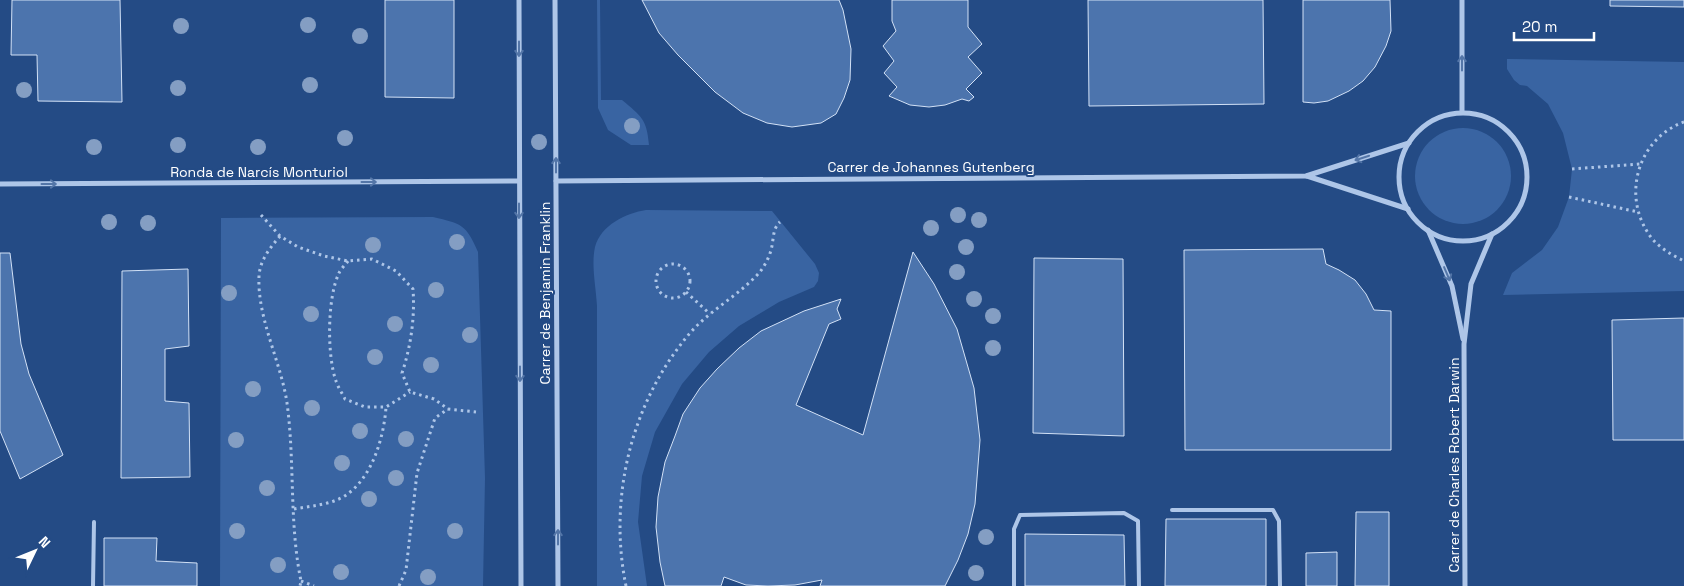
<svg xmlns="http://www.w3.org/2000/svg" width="1684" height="586" font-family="'Space Grotesk',sans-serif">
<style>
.green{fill:#3964a2}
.building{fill:#4c74ad;stroke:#d2e1f6}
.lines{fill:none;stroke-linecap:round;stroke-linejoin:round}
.path{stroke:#aec6e8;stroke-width:3;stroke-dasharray:2.5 4;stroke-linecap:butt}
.service{stroke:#aec6e8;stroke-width:4}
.minor{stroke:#aec6e8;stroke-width:5}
.tree{fill:#849ec3}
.oneway{stroke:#5476a8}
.labels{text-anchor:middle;stroke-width:4;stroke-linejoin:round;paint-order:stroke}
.street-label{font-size:14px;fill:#fff;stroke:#244b85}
</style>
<rect width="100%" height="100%" fill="#244b85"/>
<g class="green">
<path d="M597 0H600L601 100H622C641 116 647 119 649 145H631L608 130 598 108Z"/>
<path d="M1507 59 1684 62V291L1503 295 1512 273 1542 250 1558 227 1569 197 1572 169 1563 133 1548 104 1527 86 1520 85 1514 80 1507 69Z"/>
<circle cx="1463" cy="176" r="48"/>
<path d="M646 210 772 211 815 264 819 273 818 281 814 287 779 302 739 326 709 352 682 384 655 432 642 476 638 522 647 586H597V306C596 287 591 265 595 247 601 225 626 213 646 210Z"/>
<path d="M433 217C462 224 466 224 478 252L485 478 483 586H220L221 218Z"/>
</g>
<g class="building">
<path d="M12 0H120L122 102 38 101 37 55H11Z"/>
<path d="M385 0H454V98L385 97Z"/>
<path d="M642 0H839L843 10 851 49 850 80 844 98 836 114 821 123 792 127 767 123 743 113 715 92 678 55 659 33Z"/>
<path d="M892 0H968V27L982 44 968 57 982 73 966 89 974 97 969 101 962 99 945 105 929 107 910 105 889 96 897 87 884 73 894 61 883 46 896 31 892 21Z"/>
<path d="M1088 0H1263L1264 104 1089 106Z"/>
<path d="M1303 0H1390L1391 31 1386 46 1375 67 1363 81 1349 91 1328 101 1314 103 1303 102Z"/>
<path d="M1610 0H1684V7L1610 6Z"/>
<path d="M1323 249 1326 264 1339 270 1355 280 1366 294 1374 310 1391 311V450H1185L1184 250Z"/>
<path d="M913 252 934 284 957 329 974 388 980 440 975 504 968 534 958 560 945 586H820L822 580 795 585 768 586 746 585 724 577 721 586H665L660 562 656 527 658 497 665 462 675 436 683 414 700 388 717 369 739 348 761 331 804 311 841 299 837 309 841 319 829 324 796 405 863 435Z"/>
<path d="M0 253H10L21 344 29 374 63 455 20 479 0 431Z"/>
<path d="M1034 258 1123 259 1124 436 1033 433Z"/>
<path d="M188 269 189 346 165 349V401L189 403 190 477 121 478 122 271Z"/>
<path d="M1684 318V440H1613L1612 320Z"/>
<path d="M1356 512H1389V586H1355Z"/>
<path d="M1166 519H1266V586H1165Z"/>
<path d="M1025 534 1124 535 1125 586H1025Z"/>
<path d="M104 538H157L156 561 197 563V586H104Z"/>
<path d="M1337 552V586H1306V553Z"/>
</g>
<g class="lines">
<g class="path">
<path d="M1684 122C1639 138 1622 193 1648 233 1656 246 1670 254 1684 261"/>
<path d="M1572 169 1640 164"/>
<path d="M1569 197 1638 212"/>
<path d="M261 215 280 236 298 247 324 256 348 261 372 259 396 271 413 289C415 317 411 346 402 373L410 392 434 399 448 409 476 412"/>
<path d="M280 236C270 248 260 260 259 276 257 318 281 362 287 403 295 462 289 523 301 581L300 586"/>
<path d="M348 261C345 265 341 269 339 273 327 298 327 356 336 381 338 387 342 393 345 399L365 407H386L410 392"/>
<circle cx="673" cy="281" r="17"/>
<path d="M686 292 710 314"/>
<path d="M294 509C311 506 328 505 343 497 372 480 384 437 386 407"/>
<path d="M301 581 314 586"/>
<path d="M399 586 406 570 417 473 435 418 448 409"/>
<path d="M626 586C608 498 631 402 690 333 710 310 738 296 759 273 764 267 769 258 771 250 774 240 772 229 780 222"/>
</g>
<g class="service">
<path d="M1172 510H1273L1279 521 1280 586"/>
<path d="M93 586 94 522"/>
<path d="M1014 586V529L1020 515 1124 513 1138 521 1139 586"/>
</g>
<g class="minor">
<path d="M519 0 521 586"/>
<path d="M555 0 558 586"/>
<path d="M1462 0V112"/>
<circle cx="1463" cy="177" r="64"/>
<path d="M1307 176 1408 209"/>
<path d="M556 181 1306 176 1409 143"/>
<path d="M0 184 519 181"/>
<path d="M1428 230 1452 286 1463 339"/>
<path d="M1465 586 1464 344 1471 284 1492 234"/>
</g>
</g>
<g class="tree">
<circle cx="308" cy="25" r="8"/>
<circle cx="181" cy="26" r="8"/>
<circle cx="360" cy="36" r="8"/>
<circle cx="310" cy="85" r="8"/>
<circle cx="178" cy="88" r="8"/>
<circle cx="24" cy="90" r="8"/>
<circle cx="632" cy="126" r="8"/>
<circle cx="345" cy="138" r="8"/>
<circle cx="539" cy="142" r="8"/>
<circle cx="178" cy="145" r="8"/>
<circle cx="94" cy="147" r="8"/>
<circle cx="258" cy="147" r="8"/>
<circle cx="958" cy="215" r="8"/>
<circle cx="979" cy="220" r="8"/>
<circle cx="109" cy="222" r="8"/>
<circle cx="148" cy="223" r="8"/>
<circle cx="931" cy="228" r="8"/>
<circle cx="457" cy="242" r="8"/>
<circle cx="373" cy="245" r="8"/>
<circle cx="966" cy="247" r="8"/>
<circle cx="957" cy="272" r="8"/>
<circle cx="436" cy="290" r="8"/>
<circle cx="229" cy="293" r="8"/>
<circle cx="974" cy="299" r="8"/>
<circle cx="311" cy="314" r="8"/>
<circle cx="993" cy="316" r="8"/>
<circle cx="395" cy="324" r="8"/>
<circle cx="470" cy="335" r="8"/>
<circle cx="993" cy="348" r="8"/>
<circle cx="375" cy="357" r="8"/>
<circle cx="431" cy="365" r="8"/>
<circle cx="253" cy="389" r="8"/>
<circle cx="312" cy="408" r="8"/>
<circle cx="360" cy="431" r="8"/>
<circle cx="406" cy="439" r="8"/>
<circle cx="236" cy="440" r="8"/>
<circle cx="342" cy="463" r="8"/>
<circle cx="396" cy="478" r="8"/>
<circle cx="267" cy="488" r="8"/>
<circle cx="369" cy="499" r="8"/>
<circle cx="237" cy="531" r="8"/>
<circle cx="455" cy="531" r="8"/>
<circle cx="986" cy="537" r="8"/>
<circle cx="278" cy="565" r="8"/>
<circle cx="341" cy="572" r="8"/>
<circle cx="976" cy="573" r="8"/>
<circle cx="428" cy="577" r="8"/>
</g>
<defs><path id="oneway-shaft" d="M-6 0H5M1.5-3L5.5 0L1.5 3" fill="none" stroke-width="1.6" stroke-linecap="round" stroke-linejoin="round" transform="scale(1.25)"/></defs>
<g class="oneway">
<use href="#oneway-shaft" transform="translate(519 49) rotate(90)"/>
<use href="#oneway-shaft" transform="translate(1462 63) rotate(-90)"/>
<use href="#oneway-shaft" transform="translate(1362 158) rotate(162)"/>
<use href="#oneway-shaft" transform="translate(556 165) rotate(-90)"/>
<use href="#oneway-shaft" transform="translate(369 182)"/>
<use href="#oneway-shaft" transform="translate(49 184)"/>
<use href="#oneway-shaft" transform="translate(519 211) rotate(90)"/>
<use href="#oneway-shaft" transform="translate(1447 274) rotate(67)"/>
<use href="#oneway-shaft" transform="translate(520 374) rotate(90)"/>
<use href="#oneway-shaft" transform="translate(558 537) rotate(-90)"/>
</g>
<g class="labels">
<g class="street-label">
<text x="931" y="172">Carrer de Johannes Gutenberg</text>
<text x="259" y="177">Ronda de Narcís Monturiol</text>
<text transform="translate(545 293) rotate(-90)" y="5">Carrer de Benjamin Franklin</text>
<text transform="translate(1454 465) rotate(-90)" y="5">Carrer de Charles Robert Darwin</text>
</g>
</g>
<g transform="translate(35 551) rotate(47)" stroke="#244b85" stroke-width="4" paint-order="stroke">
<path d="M0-4L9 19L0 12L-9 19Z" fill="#ffffff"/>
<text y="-8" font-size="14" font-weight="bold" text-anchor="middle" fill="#ffffff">N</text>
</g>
<path d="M1514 32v8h80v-8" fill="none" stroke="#ffffff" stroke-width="2.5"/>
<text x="1522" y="32" font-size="15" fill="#ffffff" stroke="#244b85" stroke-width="4" paint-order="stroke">20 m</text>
</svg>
